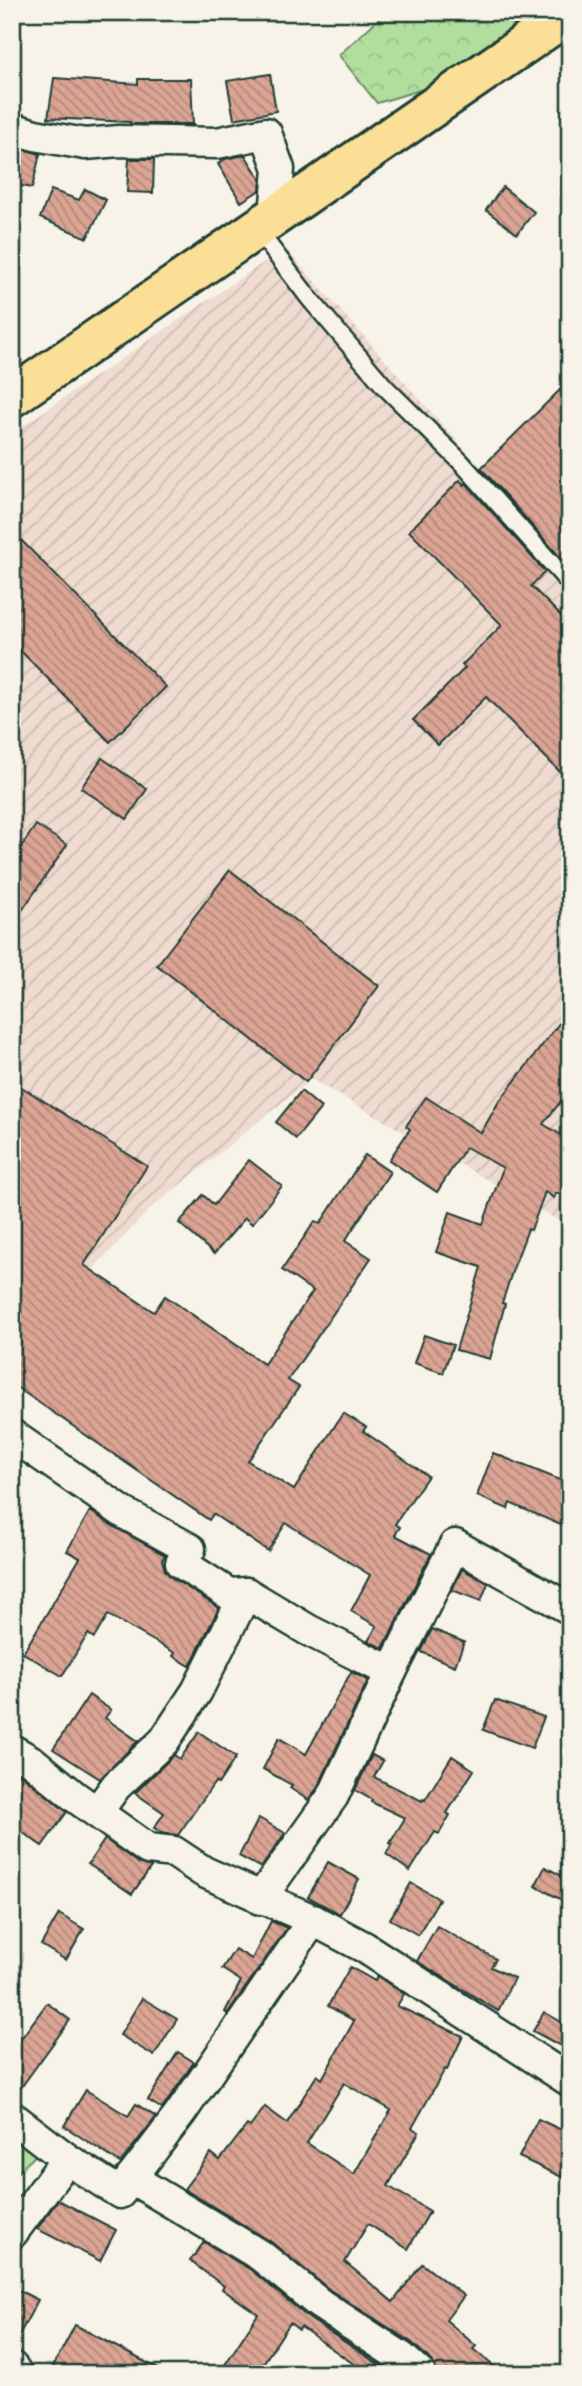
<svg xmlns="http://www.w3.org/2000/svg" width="582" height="2386" font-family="Dekko,sans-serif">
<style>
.industrial{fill:url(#industrial-furrows)}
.forest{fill:url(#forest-crowns);stroke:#688e68;stroke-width:2}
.building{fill:url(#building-back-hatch);stroke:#1f3d34;stroke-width:2;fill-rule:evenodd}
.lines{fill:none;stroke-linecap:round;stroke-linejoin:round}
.service-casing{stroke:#1f3d34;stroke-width:21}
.minor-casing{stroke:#1f3d34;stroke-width:35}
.primary-casing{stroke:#1f3d34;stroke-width:44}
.service{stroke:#f7f3e8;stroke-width:16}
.minor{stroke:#f7f3e8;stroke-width:30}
.primary{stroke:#fbdf96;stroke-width:38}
</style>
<defs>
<pattern id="industrial-furrows" width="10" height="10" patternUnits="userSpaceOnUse" patternTransform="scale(1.75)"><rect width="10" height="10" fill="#efdbcf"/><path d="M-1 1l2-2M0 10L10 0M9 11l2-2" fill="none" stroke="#ccbdb2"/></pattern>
<pattern id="forest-crowns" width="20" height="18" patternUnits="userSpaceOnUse" patternTransform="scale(1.75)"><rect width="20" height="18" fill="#b1de9d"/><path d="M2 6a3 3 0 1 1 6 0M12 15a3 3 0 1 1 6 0" fill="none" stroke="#98bf88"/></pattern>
<pattern id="building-back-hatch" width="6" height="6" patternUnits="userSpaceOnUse" patternTransform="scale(1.75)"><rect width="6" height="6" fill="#dba494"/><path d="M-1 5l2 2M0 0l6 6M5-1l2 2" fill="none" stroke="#b1877a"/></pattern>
</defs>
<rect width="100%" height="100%" fill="#f7f3e8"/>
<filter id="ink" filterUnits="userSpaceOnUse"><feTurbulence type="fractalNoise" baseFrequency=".0143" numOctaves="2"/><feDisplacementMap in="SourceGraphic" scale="14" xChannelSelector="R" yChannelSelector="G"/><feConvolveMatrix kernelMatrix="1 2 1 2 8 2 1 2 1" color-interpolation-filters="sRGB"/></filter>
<g filter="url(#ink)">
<path class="industrial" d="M285 248 570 568V1227L311 1079 151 1208 12 1354V433Z"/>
<g class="forest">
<path d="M386 12H529L450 81 377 103 339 55Z"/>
<path d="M12 2127 42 2149 12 2178Z"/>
</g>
<g class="building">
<path d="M270 74 276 111 234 119 227 81Z"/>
<path d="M54 78 138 84V79H191L193 124H130V122L48 118Z"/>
<path d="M12 146 40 154 32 188 12 184Z"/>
<path d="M245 155 261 180 260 190 241 202 218 164 225 159Z"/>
<path d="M129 159H154L153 193 127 192Z"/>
<path d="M503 187 534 212 517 234 486 210Z"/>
<path d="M85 189 106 200 87 238 40 218 51 190 79 200Z"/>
<path d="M570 380V547L560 557 481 468Z"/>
<path d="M460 480 464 485 466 483 545 572 531 586 570 625V782L486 697 438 745 413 720 465 668 462 665 502 625 409 531Z"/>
<path d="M12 531 166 687 110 742 12 642Z"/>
<path d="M102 758 147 789 127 819 81 788Z"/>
<path d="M36 825 67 845 12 925V860Z"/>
<path d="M230 870 379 986 306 1082 157 965Z"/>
<path d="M570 1009V1090L543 1124 570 1140V1199L556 1193 554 1198 545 1192 531 1230 528 1229 513 1269 502 1303 505 1304 490 1359 456 1350 481 1267 436 1252 450 1212 483 1224 503 1168 466 1147 437 1192 389 1160 410 1129 406 1126 426 1097 481 1133 498 1103Z"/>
<path d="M12 1081 147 1166 84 1265 154 1312 165 1296 264 1364 313 1291 282 1270 315 1221 320 1224 365 1155 390 1172 345 1241 371 1258 288 1380 299 1387 248 1461 294 1490 343 1413 366 1427 363 1431 428 1476 395 1524 400 1527 395 1535 431 1554 383 1648 368 1641 377 1626 351 1611 370 1575 286 1523 268 1551 213 1514 209 1520 12 1384Z"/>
<path d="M301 1091 321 1108 296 1139 276 1122Z"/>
<path d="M249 1160 282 1186 252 1224 245 1218 214 1254 179 1223 203 1195 214 1205Z"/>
<path d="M424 1335 453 1345 443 1373 414 1363Z"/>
<path d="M493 1453 570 1484V1529L510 1503 508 1509 477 1496Z"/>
<path d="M90 1511 116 1528 165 1555 162 1560 165 1570 171 1577 219 1608 190 1666 173 1656 175 1653 108 1615 94 1638 88 1634 62 1676 23 1653 80 1558 67 1551Z"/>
<path d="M462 1569 488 1583 481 1601 452 1590Z"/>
<path d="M432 1629 464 1642 455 1666 421 1652Z"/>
<path d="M351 1672 368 1680 318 1787 308 1800 290 1788 292 1785 263 1769 279 1738 306 1754Z"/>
<path d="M89 1695 111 1710 105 1718 138 1741 100 1779 53 1749Z"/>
<path d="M495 1700 544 1717 532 1748 483 1730Z"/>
<path d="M199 1732 236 1757 218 1784 215 1782 178 1835 162 1833 154 1828 164 1813 135 1793 174 1755 180 1759Z"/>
<path d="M372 1755 383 1761 374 1777 422 1801 423 1799 425 1800 452 1756 474 1770 447 1813 450 1815 439 1834 435 1832 410 1871 386 1854 392 1844 390 1843 405 1818 371 1802 372 1800 355 1790Z"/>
<path d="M12 1770 23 1776 67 1812 42 1846 12 1825Z"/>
<path d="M259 1818 285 1833 261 1868 239 1856Z"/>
<path d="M105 1839 138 1863 151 1867 132 1894 88 1864Z"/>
<path d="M328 1862 359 1879 340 1914 308 1897Z"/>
<path d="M545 1867 570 1880V1904L535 1886Z"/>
<path d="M411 1883 439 1899 418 1935 390 1919Z"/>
<path d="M59 1914 84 1929 66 1960 41 1945Z"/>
<path d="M271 1921 287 1928 227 2014 225 2012 241 1981 222 1969 235 1949 252 1959Z"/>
<path d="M437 1926 496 1959 491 1967 514 1978 498 2011 417 1961Z"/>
<path d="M350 1967 375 1981 377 1976 404 1994 397 2006 463 2036 447 2070 445 2069 412 2128 419 2132 388 2186 430 2211 408 2249 368 2224 345 2262 393 2302 422 2264 464 2296 446 2320 476 2346 473 2349 503 2374H437L432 2361 411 2342 330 2290 270 2241 184 2189 211 2153 220 2160 247 2125 250 2127 265 2107 287 2123 317 2075 322 2079 354 2021 328 2006ZM344 2083 391 2110 354 2174 307 2143Z"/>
<path d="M142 1998 177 2019 154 2056 120 2035Z"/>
<path d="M47 2003 70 2020 12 2100V2051Z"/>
<path d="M544 2012 570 2027V2051L533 2031Z"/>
<path d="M178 2052 194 2062 162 2109 148 2100Z"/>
<path d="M86 2090 128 2116 136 2104 156 2117 120 2163 64 2126Z"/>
<path d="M538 2119 570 2134V2181L519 2157Z"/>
<path d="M58 2200 116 2230 100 2261 37 2229Z"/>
<path d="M204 2242 251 2270 310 2319 393 2374H349L355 2365 301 2327 299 2330 290 2323 256 2374H219L258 2314 222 2289 224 2286 190 2261Z"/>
<path d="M12 2287 38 2300 12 2348Z"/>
<path d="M75 2325 168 2374H49Z"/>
</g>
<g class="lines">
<g class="service-casing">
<path id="service" d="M256 228 309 298 385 387 461 462 570 584"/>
</g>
<g class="minor-casing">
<g id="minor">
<path d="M12 128 35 135 85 144 119 141 217 143 266 133 279 169 275 215"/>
<path d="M12 1435 124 1513 190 1549 181 1563 229 1594 246 1593 308 1630 391 1672"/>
<path d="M12 1750 33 1762 74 1796 148 1849 174 1852 204 1872 313 1920 180 2114 120 2193 67 2159 12 2117"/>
<path d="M97 1812 116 1786 164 1741 197 1691 246 1593"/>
<path d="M260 1899 333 1796 391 1672 455 1545 570 1609"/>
<path d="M313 1920 364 1947 570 2081"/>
<path d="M131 2178 261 2256 320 2304 401 2357 420 2374"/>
<path d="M12 2233 67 2159"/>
<path d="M12 2367 17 2374"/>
</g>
</g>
<g class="primary-casing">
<path id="primary" d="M12 397 570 13"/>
</g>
<use href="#service" class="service"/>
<use href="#minor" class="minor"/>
<use href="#primary" class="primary"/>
</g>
</g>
<rect width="582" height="2386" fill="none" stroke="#f7f3e8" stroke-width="42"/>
<rect x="21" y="21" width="540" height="2344" fill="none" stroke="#1f3d34" stroke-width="2.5" filter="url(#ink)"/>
</svg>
